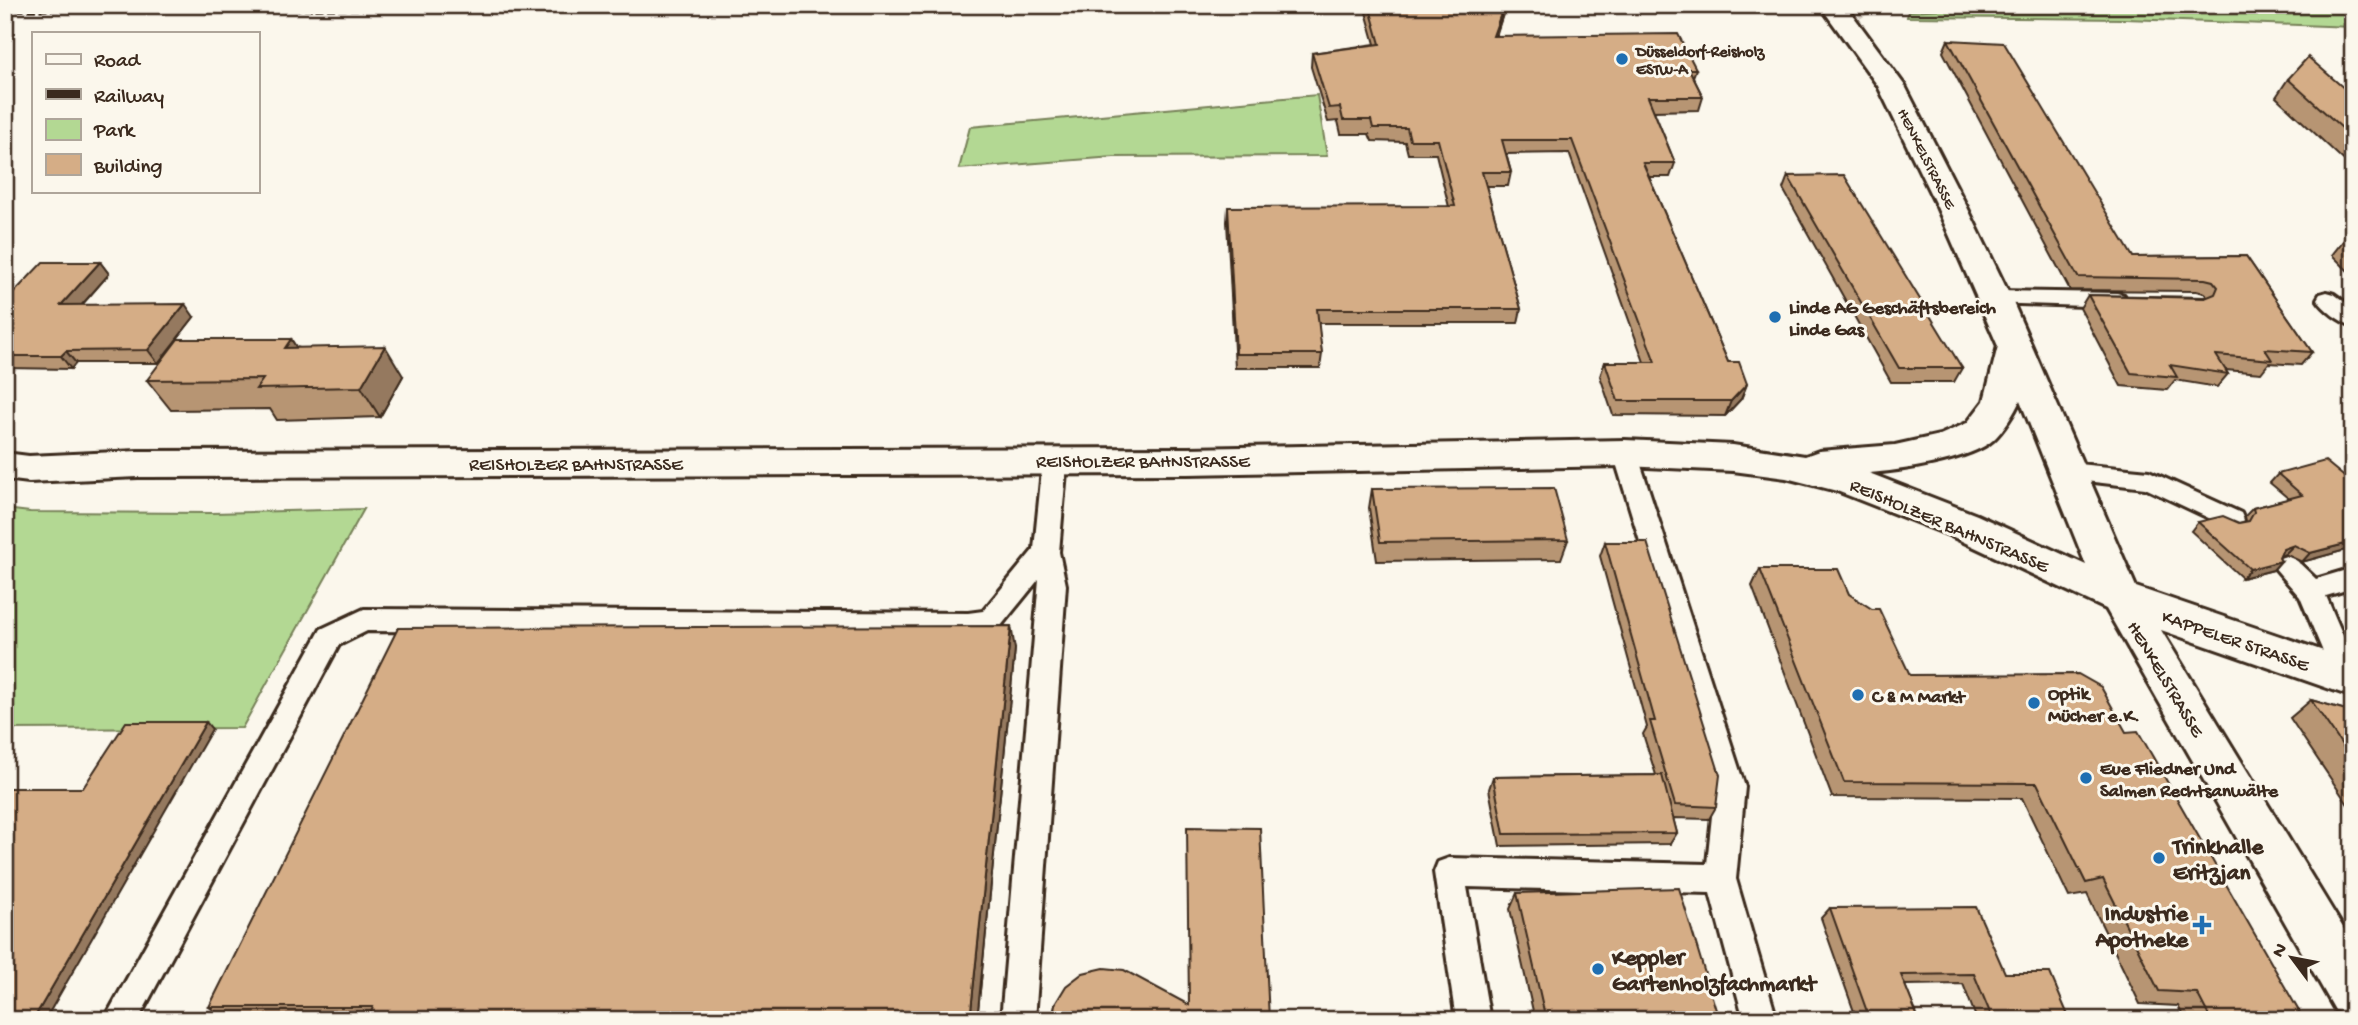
<svg xmlns="http://www.w3.org/2000/svg" width="2358" height="1025" font-family="'Gochi Hand',sans-serif">
<style>
.green{fill:#b3d893;stroke:#778158;stroke-width:2}
.lines{fill:none;stroke-linecap:round;stroke-linejoin:round}
.secondary-tunnel{stroke:#d5cec3;stroke-width:28;stroke-dasharray:28 14;stroke-linecap:butt}
.lane-casing{stroke:#3b2a1e;stroke-width:6}
.secondary-casing{stroke:#3b2a1e;stroke-width:6}
.lane{fill:#fbf7ec;fill-rule:evenodd}
.secondary{fill:#fbf7ec;fill-rule:evenodd}
.rail{stroke:#3b2a1e;stroke-width:3.5;stroke-dasharray:8 3.5;stroke-linecap:butt}
.wall{fill:#b79573;stroke:#3b2a1e;stroke-width:2}
.shaded-wall{fill:#95795e;stroke:#3b2a1e;stroke-width:2}
.building{fill:#d5ad86;stroke:#3b2a1e;stroke-width:2}
.poi-dot{fill:#1f6fb2;stroke:#fbf7ec;stroke-width:2.5}
.labels{text-anchor:middle;stroke-width:6;stroke-linejoin:round;paint-order:stroke}
.far-poi-label{font-size:16px;font-weight:bold;fill:#3b2a1e;stroke:#fbf7ec;text-anchor:start}
.far-street-label{font-size:16px;fill:#3b2a1e;stroke:#fbf7ec}
.poi-label{font-size:19px;font-weight:bold;fill:#3b2a1e;stroke:#fbf7ec;text-anchor:start}
.street-label{font-size:19px;fill:#3b2a1e;stroke:#fbf7ec}
.near-poi-label{font-size:23px;font-weight:bold;fill:#3b2a1e;stroke:#fbf7ec;text-anchor:start}
</style>
<rect width="100%" height="100%" fill="#fbf7ec"/>
<filter id="ink" filterUnits="userSpaceOnUse"><feTurbulence type="fractalNoise" baseFrequency=".0143" numOctaves="2"/><feDisplacementMap in="SourceGraphic" scale="14" xChannelSelector="R" yChannelSelector="G"/><feConvolveMatrix kernelMatrix="1 2 1 2 8 2 1 2 1" color-interpolation-filters="sRGB"/></filter>
<g filter="url(#ink)">
<g class="green">
<path d="M2023 5H2353V27L2125 19 1907 17 1908 11Z"/>
<path d="M1317 95 1327 156 1114 157 959 169 970 127Z"/>
<path d="M5 509 30 512 212 513 364 509 242 728 5 729Z"/>
</g>
<g class="lines">
<path class="secondary-tunnel" d="M1868 5 1872 11"/>
<g class="lane-casing">
<g id="lane">
<path d="M1995 291 2117 293 2124 295 2127 300 2124 305 2117 307 1988 303 1985 298 1988 293Z"/>
<path d="M2327 292 2334 294 2353 308V326C2340 322 2324 310 2317 299L2320 294Z"/>
<path d="M1625 445 1633 447 1637 453 1745 787 1736 879 1777 1020H1744L1710 893 1467 887 1490 1020H1456L1434 872 1438 862 1449 858 1707 864 1715 787 1613 453 1617 447Z"/>
<path d="M1055 452 1063 454 1067 460 1059 552 1066 585 1035 1020H1001L1039 579 1000 627 968 635 367 631 339 645 138 1020H104L321 629 364 609 968 613 983 611 1034 549 1043 460 1047 454Z"/>
<path d="M2068 463 2149 471 2241 513 2244 520 2241 527 2232 529 2145 488 2060 478 2056 472 2060 466Z"/>
<path d="M2286 556 2295 559 2316 579 2353 568V588L2326 596 2353 659V686L2347 688 2337 685 2300 597 2273 566 2277 559Z"/>
</g>
</g>
<g class="secondary-casing">
<path id="secondary" d="M1828 6H1846L1905 86 1967 207 2011 298 2136 587 2353 661V697L2161 630 2353 944V1017L2335 1010 2106 609 1949 535 1837 491 1786 478 1733 471 1625 466 1188 474 138 477 29 482 5 479V453L29 456 138 451 1188 448 1625 440 1733 445 1805 456 1819 451 1895 445 1940 435 1967 423 1984 401 1998 346 1937 207 1878 86 1824 11ZM2020 400 2086 565 1977 515 1869 473C1899 471 1971 460 1993 440 2003 431 2015 412 2020 400Z"/>
</g>
<use href="#lane" class="lane"/>
<use href="#secondary" class="secondary"/>
<path class="rail" d="M5 10 1391 5"/>
</g>
<g class="wall">
<path d="M1364 5H1506L1496 36 1696 69 1693 77 1703 97 1699 110 1654 111 1675 163 1670 177H1649L1728 362 1747 384 1741 399 1725 416 1613 415 1600 376 1605 362H1644L1569 153 1506 154 1511 172 1508 186H1486L1521 309 1518 323H1318L1322 354 1320 368H1235L1227 222 1228 207H1449L1436 154H1408L1405 142 1372 141 1369 134H1341L1338 121 1328 122 1311 67 1312 53 1375 44Z"/>
<path d="M1948 40 2133 257 2246 256 2312 352 2301 365 2269 363 2261 373 2225 370 2228 374 2217 387 2175 380 2167 390 2121 386 2080 308 2088 295 2207 297 2204 293 2196 291 2070 290 1943 52Z"/>
<path d="M2288 79 2353 96V169L2276 97Z"/>
<path d="M1788 176 1962 368 1954 382H1891L1783 189Z"/>
<path d="M2353 235V276L2332 255 2347 236Z"/>
<path d="M100 262 109 274 82 305 194 317 158 363H76L71 369 5 368V302Z"/>
<path d="M291 339 296 347 403 376 380 417 277 420 270 409 171 410 147 380Z"/>
<path d="M2278 474 2353 484V548L2302 562 2285 554 2280 556 2279 558 2281 561 2273 570 2242 578 2191 531 2198 522 2239 523 2246 521 2245 516 2253 508 2289 499 2270 483Z"/>
<path d="M1372 489 1568 540 1561 559 1377 561 1369 508Z"/>
<path d="M1605 542 1716 807 1709 819 1673 818 1677 833 1670 844 1500 846 1489 789 1493 777 1656 775 1643 734 1647 727 1600 556Z"/>
<path d="M1760 569 1849 594 1910 675 2126 732 2304 1020H2185L2178 1006 2140 1004 2087 894 2069 897 2022 798 1832 797 1752 586Z"/>
<path d="M1015 649 977 1020H227L209 1007Z"/>
<path d="M2311 700 2353 712V812L2290 718Z"/>
<path d="M1517 893 1719 1020H1535L1510 909Z"/>
<path d="M1830 908 2005 973 2070 1020H1977L1963 984 1905 985 1919 1020H1857L1821 918Z"/>
</g>
<g class="shaded-wall">
<path d="M1504 5H1506L1491 49 1493 36Z"/>
<path d="M100 262 109 274 71 317 61 305Z"/>
<path d="M185 304 194 317 158 363 148 350Z"/>
<path d="M291 339 310 369 285 348Z"/>
<path d="M385 346 403 376 380 417 361 387Z"/>
<path d="M66 351 76 363 71 369 61 356Z"/>
<path d="M1747 384 1741 399 1725 416 1731 401Z"/>
<path d="M2353 542V548L2302 562 2310 553Z"/>
<path d="M2294 545 2285 554 2275 558 2283 549Z"/>
<path d="M2281 561 2273 570 2242 578 2250 569Z"/>
<path d="M1011 626 1015 649 977 1020H970Z"/>
<path d="M206 722 212 729 45 1020H33Z"/>
</g>
<g class="building">
<path d="M1369 5H1504L1493 36 1678 34 1696 69H1689L1703 97H1648L1675 163H1643L1728 362H1739L1747 384 1731 401H1618L1605 362H1655L1572 140H1502L1511 172H1482L1521 309H1317L1322 354H1236L1228 207 1455 206 1438 140H1410L1407 128H1373L1371 120H1343L1340 107 1329 108 1312 53 1380 44Z"/>
<path d="M1948 40 2004 43 2133 257 2246 256 2312 352 2265 349 2272 360 2216 355 2228 374 2170 365 2177 377 2131 373 2088 295 2205 298 2215 294 2218 287 2213 281 2205 279 2078 277Z"/>
<path d="M2308 57 2353 96V138L2288 79Z"/>
<path d="M1844 175 1962 368H1899L1788 176Z"/>
<path d="M43 262H100L61 305 185 304 148 350 66 351 61 356H5V302Z"/>
<path d="M178 339H291L285 348 385 346 361 387 256 389 263 379 147 380Z"/>
<path d="M2325 461 2353 484V542L2310 553 2294 545 2283 549 2279 558 2281 561 2250 569 2198 522 2223 516 2239 523 2249 521 2254 512 2253 508 2302 495 2278 474Z"/>
<path d="M1554 488 1568 540 1380 542 1372 489Z"/>
<path d="M1605 542H1647L1720 775 1716 807 1675 805 1650 721H1655Z"/>
<path d="M1760 569H1838L1849 594 1872 609H1879L1910 675 2078 674 2101 687 2126 732 2138 731 2304 1020H2211L2197 993 2159 991 2103 879 2086 883 2037 783 1844 782Z"/>
<path d="M1011 626 970 1020H368L373 1007H209L398 628Z"/>
<path d="M2311 700 2353 712V761Z"/>
<path d="M126 722H206L33 1020H5V788H83Z"/>
<path d="M1662 775 1677 833 1504 834 1493 777Z"/>
<path d="M1187 827 1260 828 1269 1020H1052L1055 1004 1066 986 1083 973 1104 968 1124 970 1189 1005Z"/>
<path d="M1679 888 1719 1020H1546L1517 893Z"/>
<path d="M1976 907 2005 973H2050L2070 1020H1993L1974 974 1901 975 1919 1020H1870L1830 908Z"/>
</g>
</g>
<g class="poi-dot">
<circle cx="1622" cy="59" r="7"/>
<circle cx="1775" cy="317" r="7"/>
<circle cx="1858" cy="695" r="7"/>
<circle cx="2034" cy="703" r="7"/>
<circle cx="2086" cy="778" r="7"/>
<circle cx="2159" cy="858" r="7"/>
<path d="M2198.5 914.5h7v7h7v7h-7v7h-7v-7h-7v-7h7z"/>
<circle cx="1598" cy="969" r="7"/>
</g>
<g class="labels">
<g class="far-poi-label">
<text x="1636" y="56">Düsseldorf-Reisholz<tspan x="1636" dy="18">ESTW-A</tspan></text>
</g>
<g class="far-street-label">
<text transform="translate(1928 158) rotate(63)" y="6">HENKELSTRASSE</text>
</g>
<g class="poi-label">
<text x="1789" y="313">Linde AG Geschäftsbereich<tspan x="1789" dy="22">Linde Gas</tspan></text>
<text x="2048" y="699">Optik<tspan x="2048" dy="22">Mücher e.K.</tspan></text>
<text x="1872" y="702">C &amp; M Markt</text>
<text x="2100" y="774">Eue Fliedner Und<tspan x="2100" dy="22">Salmen Rechtsanwälte</tspan></text>
</g>
<g class="street-label">
<text x="1143" y="467">REISHOLZER BAHNSTRASSE</text>
<text x="576" y="470">REISHOLZER BAHNSTRASSE</text>
<text transform="translate(1950 524) rotate(23)" y="7">REISHOLZER BAHNSTRASSE</text>
<text transform="translate(2236 639) rotate(19)" y="7">KAPPELER STRASSE</text>
<text transform="translate(2167 678) rotate(59)" y="7">HENKELSTRASSE</text>
</g>
<g class="near-poi-label">
<text x="2173" y="853">Trinkhalle<tspan x="2173" dy="26">Eritzjan</tspan></text>
<text x="2188" y="920" text-anchor="end">Industrie<tspan x="2188" dy="26">Apotheke</tspan></text>
<text x="1612" y="964">Keppler<tspan x="1612" dy="26">Gartenholzfachmarkt</tspan></text>
</g>
</g>
<rect width="2358" height="1025" fill="none" stroke="#fbf7ec" stroke-width="28"/>
<rect x="14" y="14" width="2330" height="997" fill="none" stroke="#3b2a1e" stroke-width="2.5" filter="url(#ink)"/>
<rect x="32" y="32" width="228" height="161" fill="#fbf7ec" stroke="#aea59a" stroke-width="2"/>
<rect x="46" y="54" width="35" height="10" fill="#fbf7ec" stroke="#aea59a" stroke-width="2"/>
<text x="94" y="66" font-size="21" fill="#3b2a1e">Road</text>
<rect x="46" y="89" width="35" height="10" fill="#3b2a1e" stroke="#aea59a" stroke-width="2"/>
<text x="94" y="102" font-size="21" fill="#3b2a1e">Railway</text>
<rect x="46" y="119" width="35" height="21" fill="#b3d893" stroke="#aea59a" stroke-width="2"/>
<text x="94" y="136" font-size="21" fill="#3b2a1e">Park</text>
<rect x="46" y="154" width="35" height="21" fill="#d5ad86" stroke="#aea59a" stroke-width="2"/>
<text x="94" y="172" font-size="21" fill="#3b2a1e">Building</text>
<g transform="translate(2292 958) rotate(302)" stroke="#fbf7ec" stroke-width="5" paint-order="stroke">
<path d="M0-5L12 26L0 18L-12 26Z" fill="#3b2a1e"/>
<text y="-10" font-size="19" font-weight="bold" text-anchor="middle" fill="#3b2a1e">N</text>
</g>
</svg>
